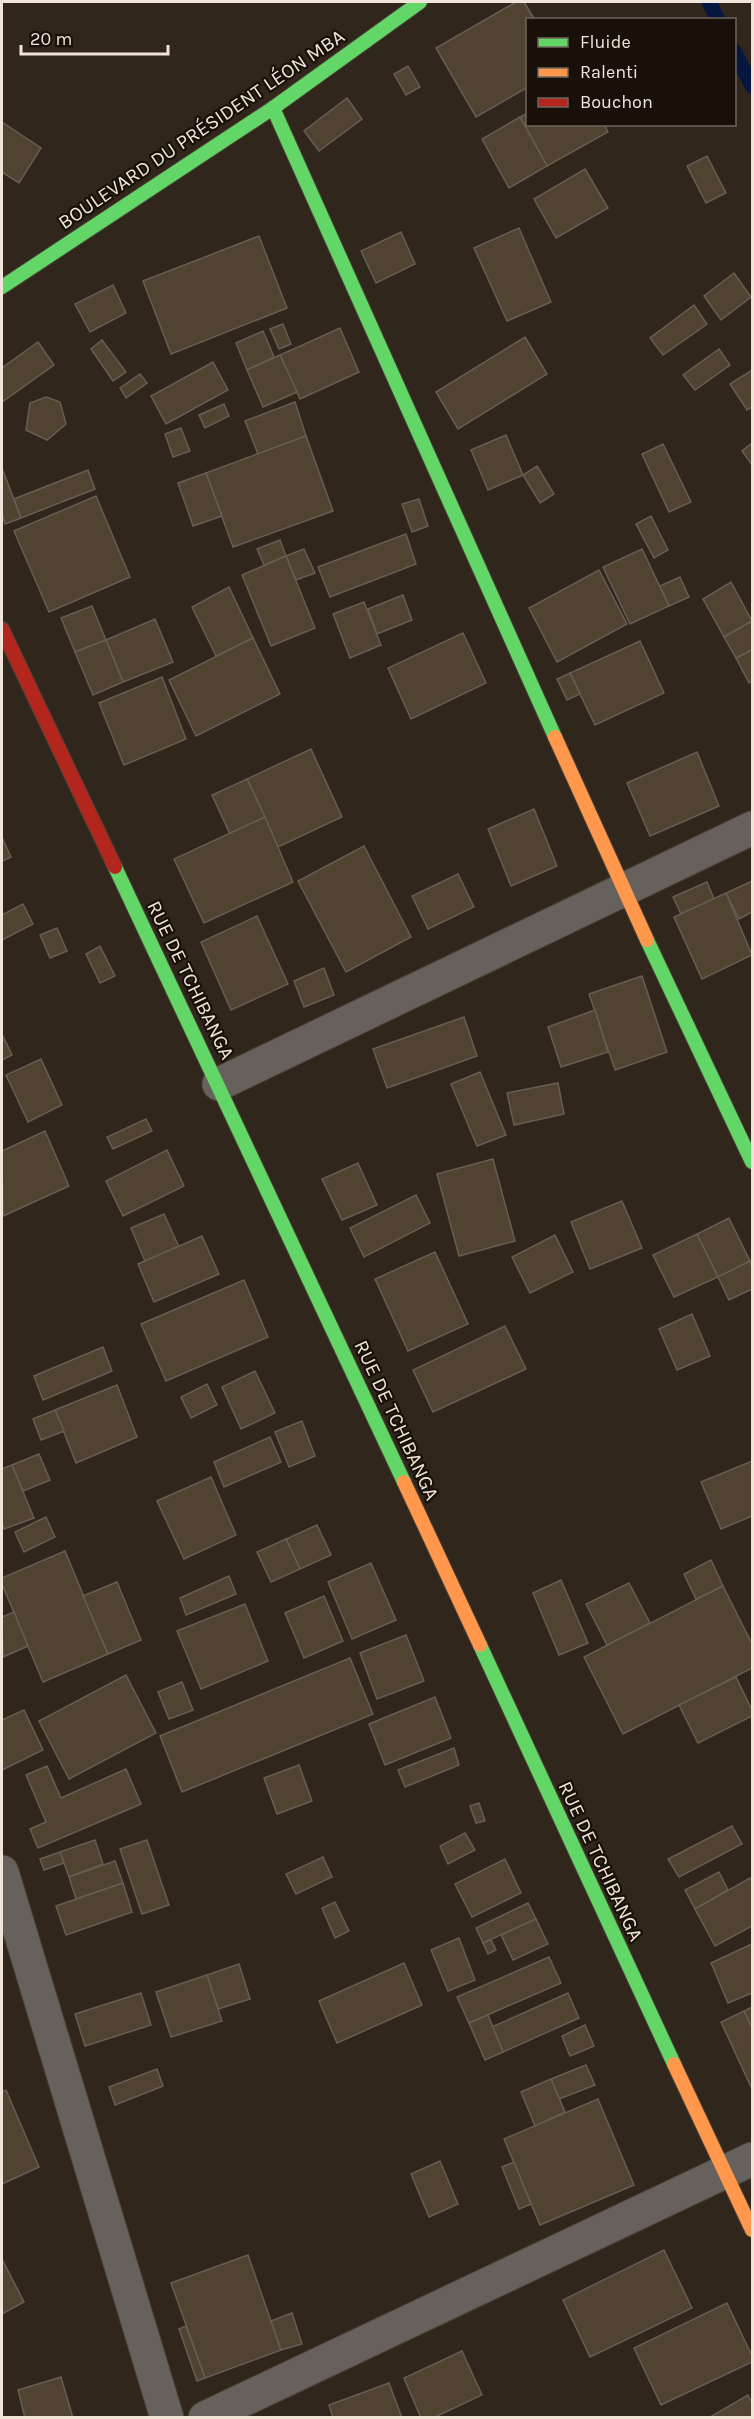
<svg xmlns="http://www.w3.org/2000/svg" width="754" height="2419" font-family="Karla,sans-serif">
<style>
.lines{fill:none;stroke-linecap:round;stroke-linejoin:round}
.stream{stroke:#051741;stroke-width:15}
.building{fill:#504332;stroke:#665e54;stroke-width:1.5}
.street-casing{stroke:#494137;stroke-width:35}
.fast-casing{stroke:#494137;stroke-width:16}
.slow-casing{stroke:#494137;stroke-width:16}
.jam-casing{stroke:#494137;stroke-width:16}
.street{stroke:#66615c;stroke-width:33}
.fast{stroke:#63d668;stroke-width:14}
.slow{stroke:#ff974d;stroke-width:14}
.jam{stroke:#b3261e;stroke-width:14}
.labels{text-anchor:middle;stroke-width:4.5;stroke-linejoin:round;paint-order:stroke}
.street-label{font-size:20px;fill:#f1e5d9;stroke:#191109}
</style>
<rect width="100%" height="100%" fill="#30261b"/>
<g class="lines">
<g class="stream">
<path d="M709 2 718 20"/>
<path d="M734 51 752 86"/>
</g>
</g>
<g class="building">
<path d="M516 2H524L535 20H528V87L476 117 436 48Z"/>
<path d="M408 66 420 87 406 95 394 74Z"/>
<path d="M347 98 362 119 319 151 304 131Z"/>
<path d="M528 113V124H604L608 132 547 166 520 117Z"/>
<path d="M520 117 547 166 509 188 482 139Z"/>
<path d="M2 122 41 148 19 183 2 172Z"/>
<path d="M707 156 726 193 706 203 687 166Z"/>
<path d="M585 169 608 208 556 238 534 199Z"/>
<path d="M519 228 551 302 507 321 474 248Z"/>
<path d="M401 232 415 264 376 283 361 251Z"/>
<path d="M259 236 287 308 171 354 143 281Z"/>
<path d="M734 273 751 297 721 320 704 296Z"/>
<path d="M113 285 126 313 90 332 75 304Z"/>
<path d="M694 305 707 324 663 355 650 338Z"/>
<path d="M283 324 291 344 279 349 270 329Z"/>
<path d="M340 328 359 372 300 399 280 355Z"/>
<path d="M263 331 274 357 247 370 236 343Z"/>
<path d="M525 337 547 374 458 429 436 392Z"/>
<path d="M102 340 126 372 113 381 91 349Z"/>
<path d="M38 342 54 365 2 402V368Z"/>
<path d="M719 349 730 365 695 390 683 375Z"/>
<path d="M280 355 297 392 263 407 247 370Z"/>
<path d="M213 362 228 390 166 424 151 396Z"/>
<path d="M752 370V407L747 410 730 384Z"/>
<path d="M140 374 147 383 126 398 120 388Z"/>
<path d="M46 397 60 402 66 424 47 440 26 430 30 403Z"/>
<path d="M295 402 306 436 258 454 245 421Z"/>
<path d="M224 404 229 416 205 428 199 415Z"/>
<path d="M181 428 190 451 173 457 165 434Z"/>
<path d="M506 435 523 475 488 490 471 450Z"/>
<path d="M306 436 333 511 233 547 206 473Z"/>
<path d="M752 443V465L742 451Z"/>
<path d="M663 444 691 502 669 512 642 454Z"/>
<path d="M537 466 554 494 540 503 523 475Z"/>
<path d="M2 468 21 518 5 524 2 514Z"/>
<path d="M88 470 95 489 21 518 14 499Z"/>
<path d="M206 473 222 516 193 526 178 483Z"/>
<path d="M96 496 130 577 49 612 14 531Z"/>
<path d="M419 499 428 526 412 532 402 504Z"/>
<path d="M651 516 668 550 654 558 636 524Z"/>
<path d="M406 534 416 564 330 597 318 567Z"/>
<path d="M280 540 286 556 264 565 257 549Z"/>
<path d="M304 549 315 573 296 580 286 556Z"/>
<path d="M642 549 669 606 630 624 603 567Z"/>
<path d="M286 556 315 628 271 646 242 575Z"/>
<path d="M599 570 627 624 557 662 529 608Z"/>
<path d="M680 577 689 597 669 606 660 586Z"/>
<path d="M731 582 752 621 724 637 703 599Z"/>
<path d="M229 587 253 638 216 656 192 607Z"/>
<path d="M403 595 412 620 377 634 368 609Z"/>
<path d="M364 602 381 645 350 658 333 614Z"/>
<path d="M92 606 106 640 75 652 61 618Z"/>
<path d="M155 619 173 662 123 682 106 640Z"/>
<path d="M752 621V650L736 658 724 637Z"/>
<path d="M463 633 486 683 411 719 388 668Z"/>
<path d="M253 638 280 694 196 736 169 680Z"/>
<path d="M106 640 123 682 93 695 75 652Z"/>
<path d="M640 641 664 693 595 725 570 673Z"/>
<path d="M752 650V681L749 683 736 658Z"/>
<path d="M570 673 580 694 567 700 557 679Z"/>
<path d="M162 677 186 739 124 765 99 703Z"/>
<path d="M311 749 342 817 278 847 247 779Z"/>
<path d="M697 752 719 806 650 836 627 783Z"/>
<path d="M247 779 265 817 230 834 212 795Z"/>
<path d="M534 809 557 866 511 886 488 829Z"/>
<path d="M265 817 293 882 204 923 174 859Z"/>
<path d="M2 837 11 857 2 861Z"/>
<path d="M364 846 411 937 346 972 298 881Z"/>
<path d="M458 874 474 907 428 929 412 896Z"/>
<path d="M752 881V912L739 919 726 893Z"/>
<path d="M707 882 714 899 681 914 673 897Z"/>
<path d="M726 893 752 955 702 979 674 917Z"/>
<path d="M23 904 33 924 2 940V915Z"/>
<path d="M257 916 288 984 231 1010 201 942Z"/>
<path d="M57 928 67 951 50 958 40 935Z"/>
<path d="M100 946 115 976 100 983 86 954Z"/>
<path d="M324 968 334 995 304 1007 294 981Z"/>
<path d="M642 976 667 1052 615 1070 589 994Z"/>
<path d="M595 1010 608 1052 561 1067 548 1027Z"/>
<path d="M464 1017 477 1056 387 1088 373 1049Z"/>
<path d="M2 1034 12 1055 2 1060Z"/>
<path d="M41 1059 62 1105 28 1122 6 1075Z"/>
<path d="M480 1072 506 1135 477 1146 451 1084Z"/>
<path d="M558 1083 564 1114 514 1125 507 1093Z"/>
<path d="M146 1119 152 1131 113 1149 107 1137Z"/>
<path d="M45 1131 69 1186 3 1216 2 1151Z"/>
<path d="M167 1150 184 1186 123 1216 106 1181Z"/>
<path d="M493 1159 515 1241 459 1256 437 1174Z"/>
<path d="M358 1163 377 1205 342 1220 322 1179Z"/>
<path d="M416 1195 430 1223 364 1257 350 1228Z"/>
<path d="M622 1201 642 1248 590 1269 571 1222Z"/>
<path d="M164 1214 179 1247 145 1261 131 1228Z"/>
<path d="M729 1218 750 1261 718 1277 697 1234Z"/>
<path d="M697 1234 718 1277 674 1297 653 1255Z"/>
<path d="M555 1235 573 1272 530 1293 512 1257Z"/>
<path d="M202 1236 219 1274 154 1302 138 1264Z"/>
<path d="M435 1252 468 1324 408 1351 375 1279Z"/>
<path d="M750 1261 752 1267V1289L729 1300 718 1277Z"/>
<path d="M244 1280 268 1337 166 1381 141 1324Z"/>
<path d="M692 1314 710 1356 677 1370 659 1329Z"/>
<path d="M505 1326 526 1369 433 1412 413 1370Z"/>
<path d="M103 1347 112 1371 43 1400 34 1376Z"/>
<path d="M255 1371 275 1413 241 1429 222 1387Z"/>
<path d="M207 1384 217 1405 191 1418 181 1397Z"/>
<path d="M117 1385 137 1437 76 1463 55 1410Z"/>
<path d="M55 1410 64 1431 41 1440 33 1419Z"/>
<path d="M302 1421 315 1456 289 1467 275 1432Z"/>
<path d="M270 1437 281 1462 224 1487 214 1462Z"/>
<path d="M39 1454 50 1480 23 1491 12 1465Z"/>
<path d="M752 1461V1516L721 1529 701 1482Z"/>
<path d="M12 1465 34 1518 4 1529 2 1523V1469Z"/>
<path d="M211 1477 236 1535 184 1559 157 1501Z"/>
<path d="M46 1517 55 1537 24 1552 15 1532Z"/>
<path d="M317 1525 331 1555 300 1569 286 1539Z"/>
<path d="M286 1539 300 1569 271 1582 257 1552Z"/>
<path d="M65 1551 108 1654 43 1682 2 1584V1578Z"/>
<path d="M711 1560 723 1586 696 1599 684 1574Z"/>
<path d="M371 1563 396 1620 352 1639 328 1582Z"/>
<path d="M229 1576 236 1594 186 1615 180 1598Z"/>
<path d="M561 1580 588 1643 559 1655 533 1593Z"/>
<path d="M117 1582 141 1640 108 1654 83 1596Z"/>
<path d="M629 1583 650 1623 607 1645 586 1604Z"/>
<path d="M723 1586 752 1644V1668L623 1734 584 1657Z"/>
<path d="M324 1596 343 1641 304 1658 285 1613Z"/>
<path d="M245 1604 268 1661 201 1689 177 1631Z"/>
<path d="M14 1612 28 1646 3 1657 2 1617Z"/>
<path d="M406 1635 424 1681 377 1699 360 1653Z"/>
<path d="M350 1658 373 1714 182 1792 160 1736Z"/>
<path d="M126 1675 156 1733 69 1779 39 1721Z"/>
<path d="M736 1677 752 1710V1716L698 1743 679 1705Z"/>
<path d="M182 1682 193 1710 169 1719 158 1692Z"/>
<path d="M435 1697 451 1738 385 1765 369 1724Z"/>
<path d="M24 1710 43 1750 2 1770V1720Z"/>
<path d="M454 1748 459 1765 405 1787 398 1770Z"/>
<path d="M299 1765 312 1801 277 1814 264 1778Z"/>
<path d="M47 1766 61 1798 126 1769 141 1804 38 1848 30 1829 46 1822 26 1775Z"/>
<path d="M479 1803 485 1821 476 1823 470 1806Z"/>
<path d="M732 1826 742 1844 679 1877 668 1859Z"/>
<path d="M465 1833 475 1850 448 1864 440 1846Z"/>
<path d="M95 1840 103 1864 69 1877 60 1852Z"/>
<path d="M147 1840 169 1905 142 1914 120 1849Z"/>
<path d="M60 1852 64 1863 44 1870 40 1859Z"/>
<path d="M323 1857 332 1877 296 1894 286 1874Z"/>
<path d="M505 1859 521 1893 472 1917 455 1884Z"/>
<path d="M115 1861 123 1883 76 1899 69 1877Z"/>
<path d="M719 1872 728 1890 695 1909 685 1890Z"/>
<path d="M750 1878 752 1882V1926L715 1946 695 1909Z"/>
<path d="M123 1883 132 1912 66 1935 56 1906Z"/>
<path d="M335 1902 349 1931 335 1938 322 1908Z"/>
<path d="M528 1903 536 1919 483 1943 476 1928Z"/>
<path d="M536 1919 548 1944 513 1960 501 1935Z"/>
<path d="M459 1938 475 1980 448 1991 431 1950Z"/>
<path d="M491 1940 496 1950 488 1954 483 1943Z"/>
<path d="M752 1944V1993L728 2003 711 1963Z"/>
<path d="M549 1957 561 1983 469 2023 457 1997Z"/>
<path d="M404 1963 422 2005 337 2043 319 2001Z"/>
<path d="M239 1964 250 1999 218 2009 207 1975Z"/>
<path d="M207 1975 222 2021 171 2037 156 1992Z"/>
<path d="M141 1993 151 2025 85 2046 75 2014Z"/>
<path d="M568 1993 579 2018 503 2052 492 2027Z"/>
<path d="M752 2007V2028L744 2011Z"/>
<path d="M744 2011 752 2028V2089L721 2022Z"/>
<path d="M488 2015 503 2052 485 2060 469 2023Z"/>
<path d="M585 2025 594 2046 570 2056 562 2036Z"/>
<path d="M586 2065 595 2085 559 2099 551 2079Z"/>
<path d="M157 2069 163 2086 115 2105 109 2087Z"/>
<path d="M551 2079 565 2112 535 2126 521 2092Z"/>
<path d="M6 2090 39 2167 2 2184V2092Z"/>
<path d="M598 2099 634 2185 540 2225 504 2139Z"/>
<path d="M440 2161 458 2204 429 2217 411 2174Z"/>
<path d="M514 2162 531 2204 519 2209 502 2167Z"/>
<path d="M664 2250 692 2308 590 2357 563 2300Z"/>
<path d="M248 2255 281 2350 205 2378 171 2283Z"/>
<path d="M2 2259 24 2302 2 2314Z"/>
<path d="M727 2303 752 2356V2362L661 2405 634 2348Z"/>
<path d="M292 2313 302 2344 281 2350 271 2321Z"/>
<path d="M186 2326 205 2378 197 2381 179 2329Z"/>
<path d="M462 2351 482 2395 433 2418H421L404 2378Z"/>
<path d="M61 2377 73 2418H25L18 2390Z"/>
<path d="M389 2383 402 2418H333L329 2405Z"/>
<path d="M748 2395 752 2403V2418L710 2417Z"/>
</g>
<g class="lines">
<g class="street-casing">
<g id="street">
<path d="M219 1084 752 828"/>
<path d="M2 1872 167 2418"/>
<path d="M205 2418 752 2159"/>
</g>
</g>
<g class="fast-casing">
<g id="fast">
<path d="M273 108 555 737"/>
<path d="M2 287 273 108 420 2"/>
<path d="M115 867 404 1482"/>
<path d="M647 940 752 1162"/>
<path d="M480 1645 674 2064"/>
</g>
</g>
<g class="slow-casing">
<g id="slow">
<path d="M555 737 647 940"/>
<path d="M404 1482 480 1645"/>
<path d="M674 2064 752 2230"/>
</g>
</g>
<g class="jam-casing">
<path id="jam" d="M2 629 115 867"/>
</g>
<use href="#street" class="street"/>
<use href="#fast" class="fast"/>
<use href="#slow" class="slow"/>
<use href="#jam" class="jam"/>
</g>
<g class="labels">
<g class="street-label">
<text transform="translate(201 129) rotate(-34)" y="7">BOULEVARD DU PRÉSIDENT LÉON MBA</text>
<text transform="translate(191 980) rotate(64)" y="7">RUE DE TCHIBANGA</text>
<text transform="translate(397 1420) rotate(65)" y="7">RUE DE TCHIBANGA</text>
<text transform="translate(601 1861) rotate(65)" y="7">RUE DE TCHIBANGA</text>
</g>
</g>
<rect width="754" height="2419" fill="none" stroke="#f1e5d9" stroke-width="6"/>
<rect x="526" y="18" width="210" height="108" fill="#191109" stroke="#6f665c" stroke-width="1.5"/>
<rect x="538" y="38" width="30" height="9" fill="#63d668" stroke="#6f665c" stroke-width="1.5"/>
<text x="580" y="48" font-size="18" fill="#f1e5d9">Fluide</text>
<rect x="538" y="68" width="30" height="9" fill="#ff974d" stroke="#6f665c" stroke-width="1.5"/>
<text x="580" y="78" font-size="18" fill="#f1e5d9">Ralenti</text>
<rect x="538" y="98" width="30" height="9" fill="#b3261e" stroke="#6f665c" stroke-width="1.5"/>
<text x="580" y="108" font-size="18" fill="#f1e5d9">Bouchon</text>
<path d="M21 45v9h147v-9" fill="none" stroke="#f1e5d9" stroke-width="3"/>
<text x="30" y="45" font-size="18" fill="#f1e5d9" stroke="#191109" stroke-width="4.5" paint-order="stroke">20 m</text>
</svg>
